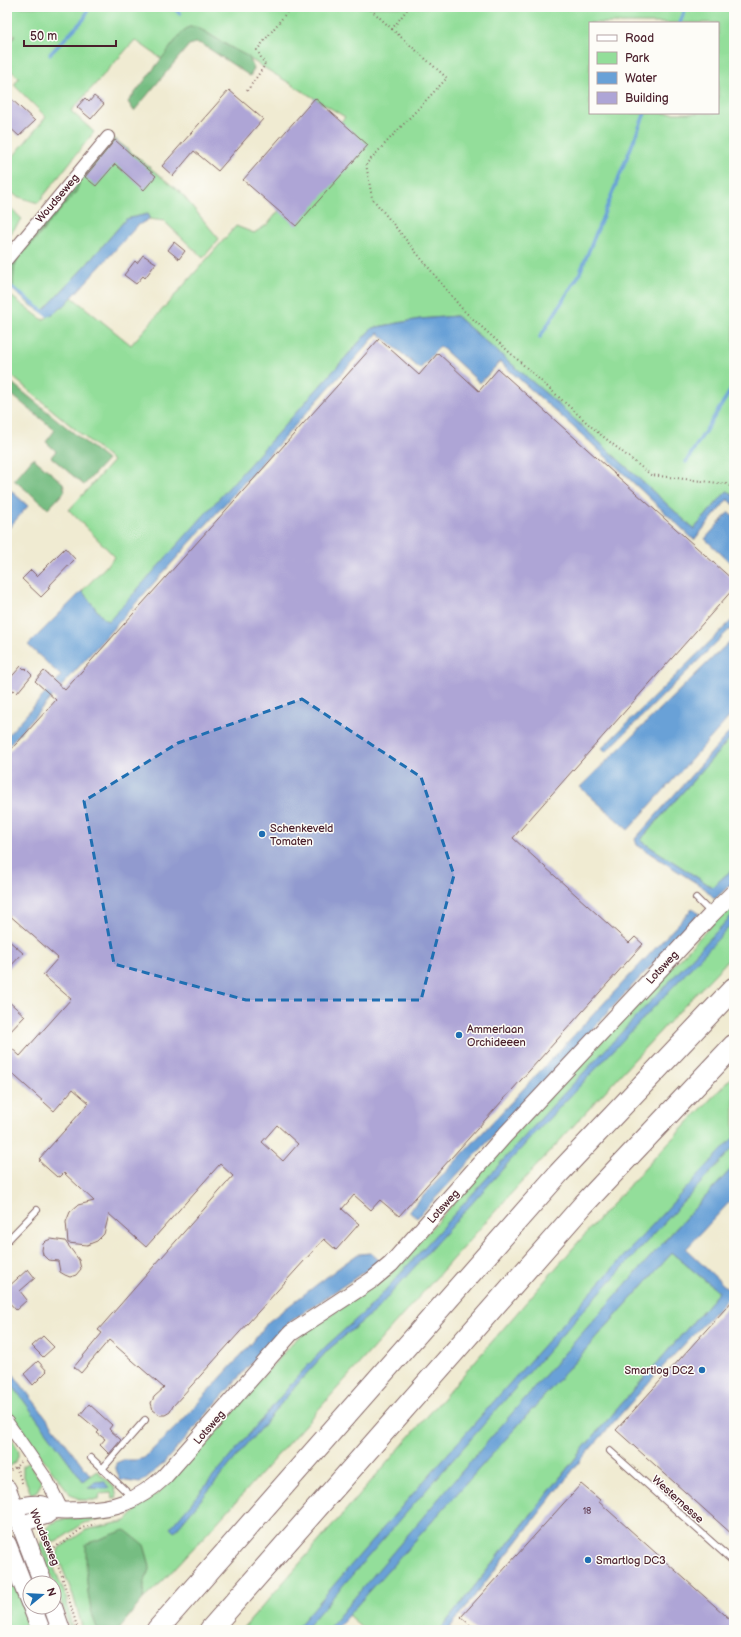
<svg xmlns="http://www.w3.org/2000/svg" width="741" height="1637" font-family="'Balsamiq Sans',sans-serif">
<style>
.green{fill:#93de9a;stroke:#6e7e62;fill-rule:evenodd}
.forest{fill:#76bd82;stroke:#606e56}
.water{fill:#69a1d7;stroke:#5a6081}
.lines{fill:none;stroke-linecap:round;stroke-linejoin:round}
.stream{stroke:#69a1d7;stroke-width:3.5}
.building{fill:#aea5d6;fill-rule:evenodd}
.lane-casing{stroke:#846665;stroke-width:8}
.street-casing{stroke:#846665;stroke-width:14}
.secondary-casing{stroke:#846665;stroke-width:18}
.primary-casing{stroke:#846665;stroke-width:20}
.highway-casing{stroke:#846665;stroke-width:23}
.path{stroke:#846665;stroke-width:2;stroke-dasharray:1 3;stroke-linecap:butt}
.lane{stroke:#fff;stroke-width:6}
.street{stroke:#fff;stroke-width:12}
.secondary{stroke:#fff;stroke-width:16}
.primary{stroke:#fff;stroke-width:18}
.highway{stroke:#fff;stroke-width:21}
.marked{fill:#1f6fb2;fill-opacity:0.2;stroke:#1f6fb2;stroke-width:3;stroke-dasharray:8 5;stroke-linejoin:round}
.poi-dot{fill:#1f6fb2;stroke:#fdfcf7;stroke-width:1.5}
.labels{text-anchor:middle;stroke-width:3;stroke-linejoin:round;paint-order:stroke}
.number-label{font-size:9px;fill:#634056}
.street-label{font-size:11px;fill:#4a1f2b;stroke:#fdfcf7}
.poi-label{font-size:11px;fill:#4a1f2b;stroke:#fdfcf7;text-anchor:start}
</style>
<rect width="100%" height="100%" fill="#fdfcf7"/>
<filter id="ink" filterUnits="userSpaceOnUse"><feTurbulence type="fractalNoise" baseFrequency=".025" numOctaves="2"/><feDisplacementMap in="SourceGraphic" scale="8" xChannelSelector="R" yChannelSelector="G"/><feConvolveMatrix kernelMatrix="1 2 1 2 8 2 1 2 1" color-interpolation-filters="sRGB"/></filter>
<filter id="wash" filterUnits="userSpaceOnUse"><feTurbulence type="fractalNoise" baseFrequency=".012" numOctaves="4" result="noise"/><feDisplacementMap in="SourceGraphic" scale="16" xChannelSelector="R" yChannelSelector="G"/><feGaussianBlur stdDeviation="0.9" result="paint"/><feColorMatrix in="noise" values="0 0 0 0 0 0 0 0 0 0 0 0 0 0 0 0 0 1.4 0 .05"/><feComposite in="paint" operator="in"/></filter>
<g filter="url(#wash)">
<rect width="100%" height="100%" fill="#f0ebd2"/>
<g class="green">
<path d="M7 7H734V496L728 491 726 492 694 529 550 397 456 316 420 319 377 327 371 329 109 622 103 618 82 591 115 557 69 510 113 461 7 372V293L43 320 64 306 72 297 131 345 236 226 254 233 268 224 306 177 315 153 345 117 204 31H183L162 59 135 40 71 111 94 132 38 203 16 196 7 188V164L46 117 14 85 19 78 7 67V47L15 35 7 28ZM590 23H718V113H590Z"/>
<path d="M110 135 181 193 219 239 203 258 164 221 149 219 148 214 126 219 87 264 42 312 29 304 13 290 14 267 18 258 43 231 75 177Z"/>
<path d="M7 205 22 219 7 238Z"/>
<path d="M734 734V868L712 887 641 841 643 837Z"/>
<path d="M734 901V954L666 1025 508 1197 235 1503 163 1581 143 1599 144 1584 150 1566 144 1545 87 1544C86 1573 86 1602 98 1630H83L73 1595 57 1555 59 1548 86 1530 126 1521 145 1501 159 1493 167 1484 294 1341 308 1330 388 1277 522 1126Z"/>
<path d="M734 1075V1166L667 1238 330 1630H242L594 1224 668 1143Z"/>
<path d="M672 1253 719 1292 585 1446 440 1630H365L348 1615Z"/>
<path d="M7 1378 83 1480 97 1471 114 1486 117 1497 113 1498 111 1493 100 1494 99 1500H81L71 1495 34 1447 29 1445 7 1416Z"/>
<path d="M7 1430 19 1451C18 1459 15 1464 7 1468Z"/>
<path d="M28 1462 42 1482 37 1491 31 1494 23 1474V1466Z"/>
<path d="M125 1511 121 1516 84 1523 56 1542H52L46 1529 50 1524 60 1520 101 1516Z"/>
<path d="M42 1540 66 1596 72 1630H70L59 1595 40 1547Z"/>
<path d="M7 1571 11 1575 33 1630H7Z"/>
</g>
<g class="forest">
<path d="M189 27H196L204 31 228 46 249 57 254 69 250 76 202 44 196 43 189 45 134 111 128 102 183 31Z"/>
<path d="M75 177 79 184 76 192 18 258 14 268 13 290 7 287V263Z"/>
<path d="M7 379 107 460 84 485 51 457 56 451 46 442 55 430 7 391Z"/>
<path d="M33 458 63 483 65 491 48 509 43 504 14 480Z"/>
<path d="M125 1530 144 1545 150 1566 144 1584 143 1599 118 1630H98C86 1603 86 1573 86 1544Z"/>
</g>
<g class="water">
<path d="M148 214 149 219 137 226 64 306 51 315 42 312 87 264 126 219Z"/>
<path d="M456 316 550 397 694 529 726 492 728 491 734 496V505L728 499 694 540 590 442 500 362 480 383 440 346 420 369 378 333 7 747V736L61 676 28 645 82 591 103 618 109 621 371 329 377 327 420 319Z"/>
<path d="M7 487 28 506 7 530Z"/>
<path d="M729 512 734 517V566L705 539Z"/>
<path d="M732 620 734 622V630H729L606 752 602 748Z"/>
<path d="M730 641 734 644V712L628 830 580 787Z"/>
<path d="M734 727V734L643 837 641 841 712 887 734 868V881L715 899 704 888 637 845 635 839Z"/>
<path d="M693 908 699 914 417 1218 409 1211Z"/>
<path d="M734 913V922L528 1141 376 1310 328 1350 300 1381 174 1532 170 1528 298 1376 325 1347 371 1306 553 1105Z"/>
<path d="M734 1137V1147L581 1313 304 1630H295C439 1463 583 1297 734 1137Z"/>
<path d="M734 1166V1197L686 1249 729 1290 730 1296 658 1372 584 1456 448 1630H440L585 1446 719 1292 672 1253 335 1630H327C460 1473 593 1316 734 1166Z"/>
<path d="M371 1253 380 1261 291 1321 246 1369 162 1465 140 1483 120 1480 116 1469V1463L123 1460H136L144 1458 180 1423 252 1343 268 1322 341 1266 358 1254Z"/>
<path d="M7 1366 90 1475 83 1481 7 1378Z"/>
<path d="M104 1481 109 1488 107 1489 88 1488 95 1482Z"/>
</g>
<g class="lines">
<g class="stream">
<path d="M173 7 180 14"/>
<path d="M680 23 686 7"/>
<path d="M50 54 84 19 89 7"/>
<path d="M11 287 48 315 51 312"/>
<path d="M540 337 579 275 645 113"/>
<path d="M686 462 734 385"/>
</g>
</g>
<g id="blocks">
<g class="building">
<path d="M229 90 263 119 218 171 194 151 173 176 162 166Z"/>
<path d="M7 95 35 121 19 136 7 125Z"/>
<path d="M94 96 104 104 91 119 77 107 85 98 89 102Z"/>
<path d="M315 98 368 145 296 226 243 180Z"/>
<path d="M115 140 156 176 144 190 115 164 96 186 85 177Z"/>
<path d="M174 242 185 251 179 259 168 250Z"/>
<path d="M143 255 156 263 145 278 143 276 136 284 124 275 135 261 137 263Z"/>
<path d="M379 339 419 375 438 353 479 391 498 369 734 581V588L513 838 629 943 635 937 643 944 399 1216 380 1200 371 1210 354 1195 342 1209 359 1224 336 1250 324 1239 173 1406 170 1412 165 1415H160L153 1410 151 1403 154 1397 164 1388 109 1340 81 1373 74 1367 102 1333 98 1330 233 1176 220 1164 146 1247 109 1214 104 1234 97 1241 87 1245 68 1243 66 1222 70 1212 78 1205 94 1201 64 1173 60 1177 58 1176 57 1177 39 1161 41 1160 39 1159 89 1103 73 1089 54 1111 7 1069V1044L20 1056 71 999 43 975 58 958 7 913V754L56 700 35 681 44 671 65 690ZM277 1125 298 1144 283 1161 262 1142Z"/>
<path d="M65 548 75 559 48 587 50 588 41 597 22 579 31 570 37 576Z"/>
<path d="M21 666 24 669 25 668 32 675 17 693 14 690 12 691 7 686V682Z"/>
<path d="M7 939 23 953 7 970Z"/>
<path d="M7 1000 25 1016 7 1035Z"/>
<path d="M51 1239 65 1241 79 1260 81 1269 76 1275 70 1277 65 1275 60 1272 58 1261 48 1260 43 1255 42 1250 43 1244 46 1241Z"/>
<path d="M28 1269 35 1278 20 1291 27 1300 16 1310 7 1300V1288Z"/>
<path d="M734 1299V1536L616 1430Z"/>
<path d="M43 1336 54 1347 43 1357 32 1346Z"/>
<path d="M38 1361 47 1371 33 1385 24 1374Z"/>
<path d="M89 1404 112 1425 109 1429 121 1440 109 1454 100 1445 105 1439 97 1433 99 1431 80 1415Z"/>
<path d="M581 1484 600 1500 599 1502 734 1623V1630H476L461 1617Z"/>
</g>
</g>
</g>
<g filter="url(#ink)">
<use href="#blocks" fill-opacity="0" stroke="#846665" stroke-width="1"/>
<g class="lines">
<g class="lane-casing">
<g id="lane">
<path d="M696 898 712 914"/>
<path d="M7 1241 37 1210"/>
<path d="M610 1451 734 1562"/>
<path d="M91 1458 133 1498"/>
<path d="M102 1469 145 1420"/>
</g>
</g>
<g class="street-casing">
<g id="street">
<path d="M7 259 108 137"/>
<path d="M7 1422 47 1480 62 1510"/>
</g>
</g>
<g class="secondary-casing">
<g id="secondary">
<path d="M14 1507C24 1505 35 1502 45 1505 48 1506 52 1510 56 1510 64 1511 72 1510 80 1510 116 1509 138 1501 164 1477L291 1333 372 1280 391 1264 505 1135 710 916 734 892"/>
<path d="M21 1524 46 1516 54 1510"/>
</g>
</g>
<g class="primary-casing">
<g id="primary">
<path d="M7 1489 43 1583"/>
<path d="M7 1544 30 1603"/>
<path d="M32 1607 41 1630"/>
<path d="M53 1607 61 1630"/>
</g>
</g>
<g class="highway-casing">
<g id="highway">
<path d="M157 1630 559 1173 734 988"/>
<path d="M210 1630 584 1204 734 1045"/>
</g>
</g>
<g class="path">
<path d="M368 7 392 29 409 7"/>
<path d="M392 29 447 78 366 164 372 198 463 310 595 430 651 475 727 484 734 489"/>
<path d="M247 91 265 65 257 50 291 7"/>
<path d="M16 1467 23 1485"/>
<path d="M7 1472 16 1467 20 1462"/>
<path d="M43 1531 62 1576 78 1630"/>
<path d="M50 1549 65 1542 82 1528 95 1524"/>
</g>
<use href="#lane" class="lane"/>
<use href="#street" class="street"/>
<use href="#secondary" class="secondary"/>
<use href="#primary" class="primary"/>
<use href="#highway" class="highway"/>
</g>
</g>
<path class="marked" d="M302 699 421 777 454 875 421 1000H246L114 964 84 801 178 743Z"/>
<g class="poi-dot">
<circle cx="262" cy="834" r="4"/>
<circle cx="459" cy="1035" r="4"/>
<circle cx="702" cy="1370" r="4"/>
<circle cx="588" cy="1560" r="4"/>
</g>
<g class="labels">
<g class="number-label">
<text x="587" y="1514">18</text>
</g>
<g class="street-label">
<text transform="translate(57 198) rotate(-50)" y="4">Woudseweg</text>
<text transform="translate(662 967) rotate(-47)" y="4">Lotsweg</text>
<text transform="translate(443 1206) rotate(-48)" y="4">Lotsweg</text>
<text transform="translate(209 1427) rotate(-49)" y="4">Lotsweg</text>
<text transform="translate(678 1499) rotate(42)" y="4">Westernesse</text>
<text transform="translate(45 1537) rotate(67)" y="4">Woudseweg</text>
</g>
<g class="poi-label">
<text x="270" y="832">Schenkeveld<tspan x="270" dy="13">Tomaten</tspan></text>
<text x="467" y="1033">Ammerlaan<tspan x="467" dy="13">Orchideeen</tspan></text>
<text x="694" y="1374" text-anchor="end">Smartlog DC2</text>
<text x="596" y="1564">Smartlog DC3</text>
</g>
</g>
<rect width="741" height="1637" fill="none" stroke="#fdfcf7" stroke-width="24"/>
<rect x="589" y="22" width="130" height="92" fill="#fdfcf7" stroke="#b5a4a5"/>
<rect x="597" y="35" width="20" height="6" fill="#ffffff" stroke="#b5a4a5"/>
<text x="625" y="42" font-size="12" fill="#4a1f2b">Road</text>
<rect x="597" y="52" width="20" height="12" fill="#93de9a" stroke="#b5a4a5"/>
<text x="625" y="62" font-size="12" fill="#4a1f2b">Park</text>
<rect x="597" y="72" width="20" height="12" fill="#69a1d7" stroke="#b5a4a5"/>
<text x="625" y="82" font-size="12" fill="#4a1f2b">Water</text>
<rect x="597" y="92" width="20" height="12" fill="#aea5d6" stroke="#b5a4a5"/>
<text x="625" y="102" font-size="12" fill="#4a1f2b">Building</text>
<g transform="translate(42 1595) rotate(72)"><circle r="19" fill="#fdfcf7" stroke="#b5a4a5"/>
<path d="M0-3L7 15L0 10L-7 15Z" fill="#1f6fb2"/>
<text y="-6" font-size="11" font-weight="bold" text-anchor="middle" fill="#4a1f2b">N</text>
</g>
<path d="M24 40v6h92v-6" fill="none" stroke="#4a1f2b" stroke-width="2"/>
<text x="30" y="40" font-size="12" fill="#4a1f2b" stroke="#fdfcf7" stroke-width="3" paint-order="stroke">50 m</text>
</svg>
